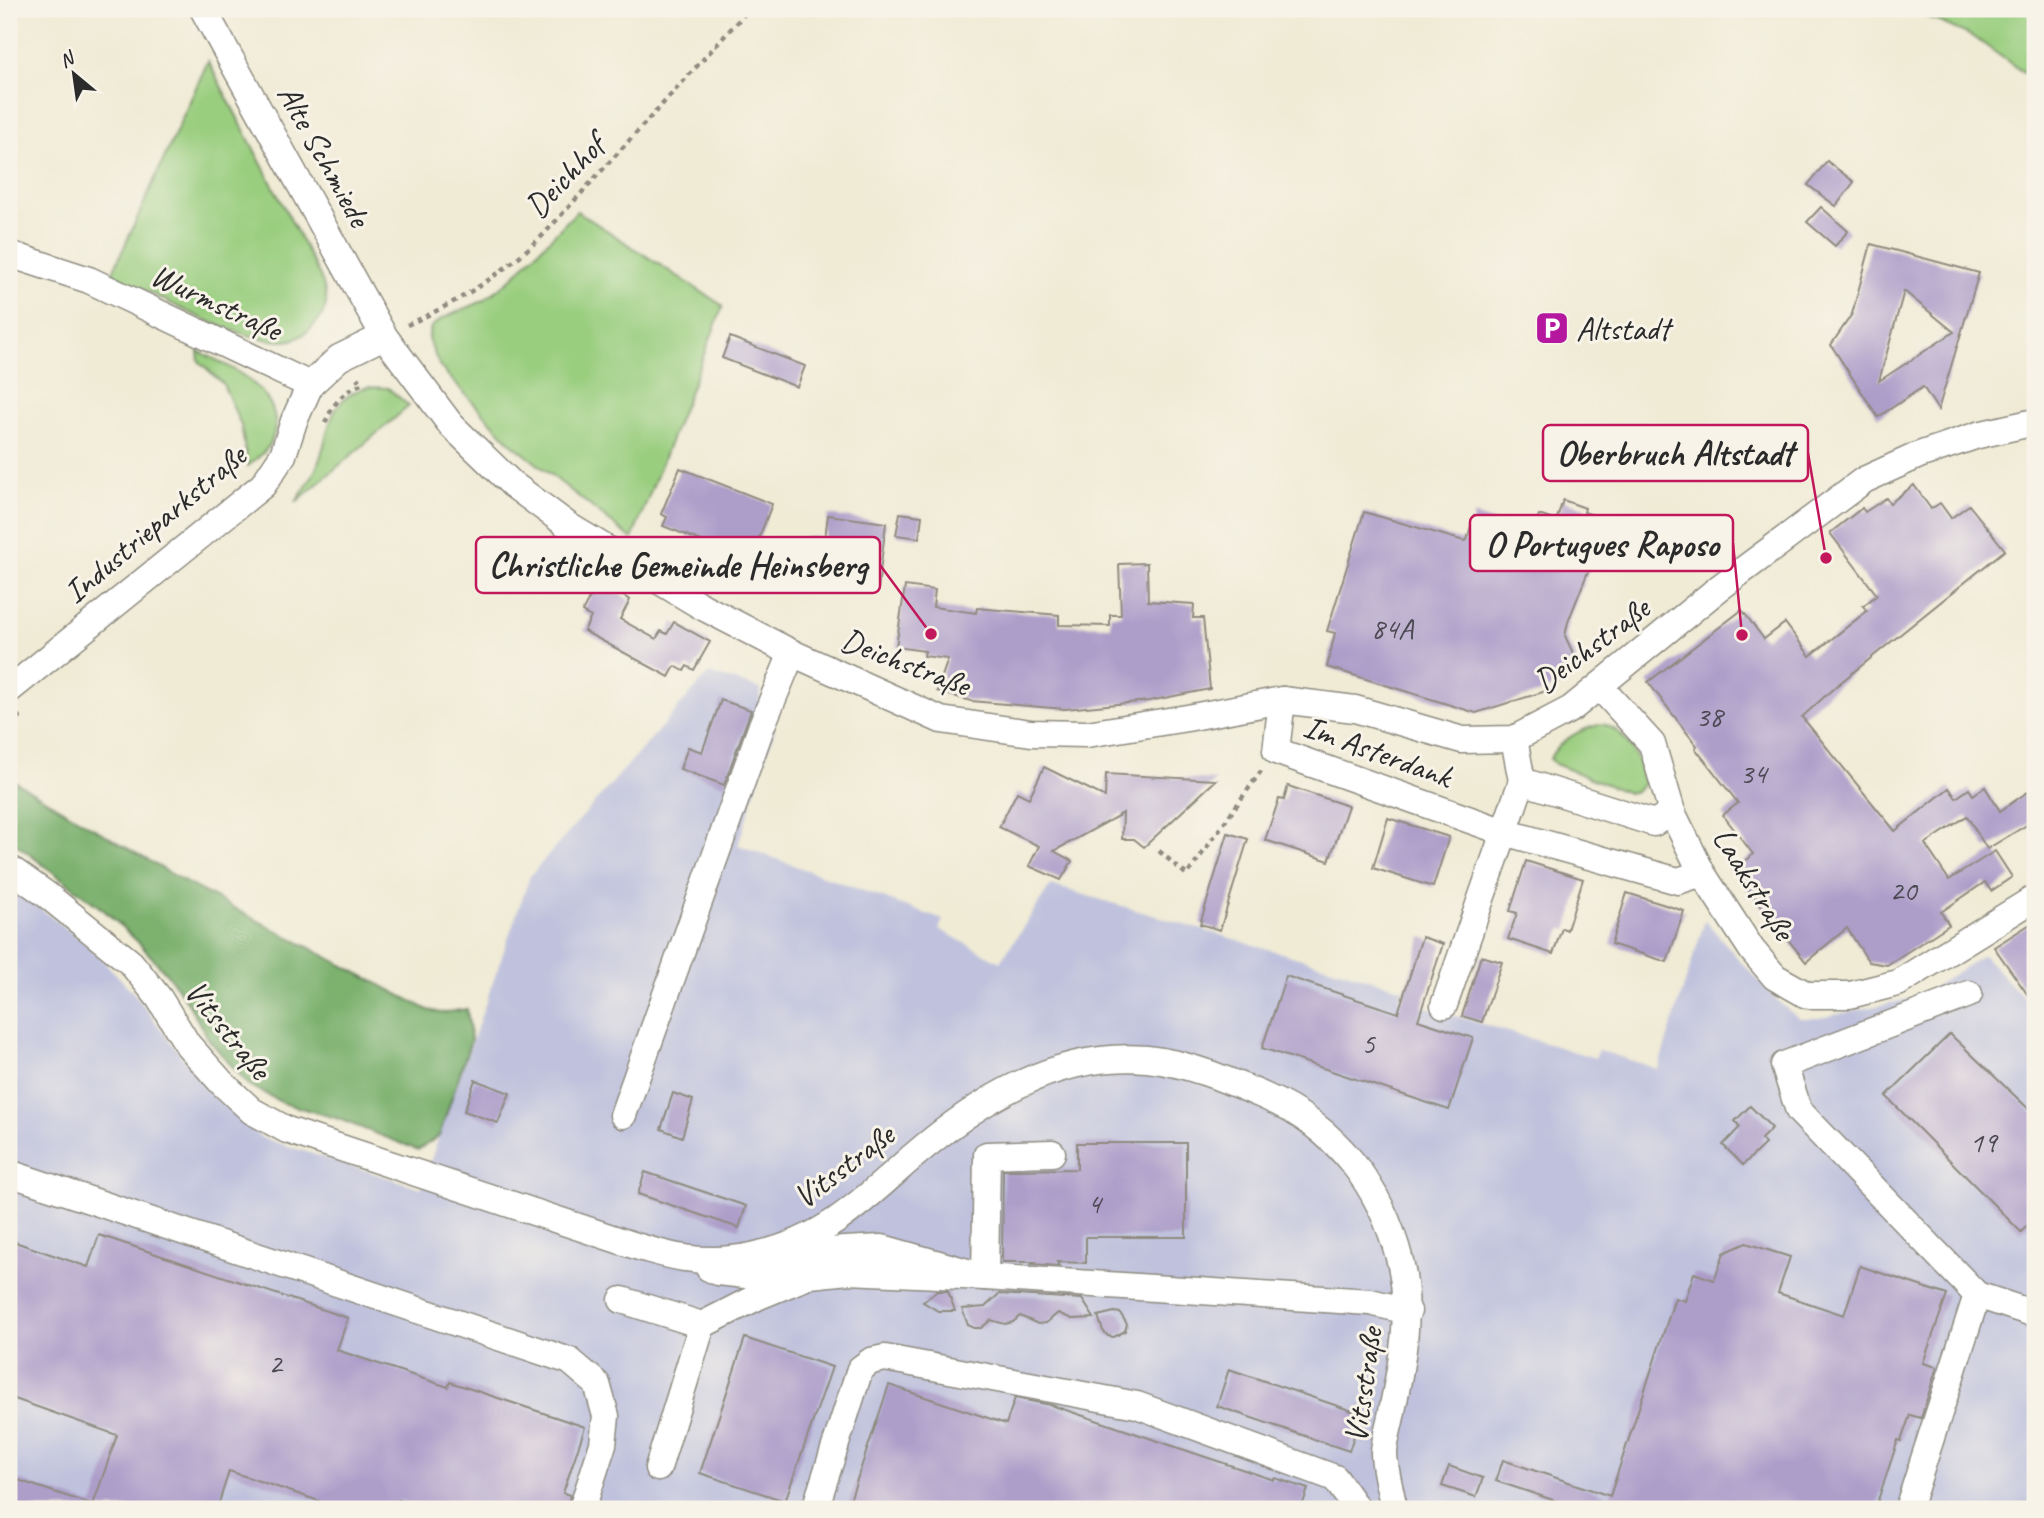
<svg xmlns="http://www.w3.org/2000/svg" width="2044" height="1518" font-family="Caveat,sans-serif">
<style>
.industrial{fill:#c0c2dd}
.green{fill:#9ace7f;stroke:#627c55;stroke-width:2}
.forest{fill:#7bb16e;stroke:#536e4c;stroke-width:2}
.building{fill:#ac9dc9;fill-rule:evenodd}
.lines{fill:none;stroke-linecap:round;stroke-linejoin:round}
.minor-casing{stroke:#8e8b80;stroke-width:29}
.path{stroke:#8e8b80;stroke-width:4.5;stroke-dasharray:5 5;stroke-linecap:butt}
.minor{stroke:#fff;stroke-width:26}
.labels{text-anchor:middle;stroke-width:6;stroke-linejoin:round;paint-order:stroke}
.number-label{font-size:30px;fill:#4b4852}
.street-label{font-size:33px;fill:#2b2b2b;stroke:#f7f3e8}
.poi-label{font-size:33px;fill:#2b2b2b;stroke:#f7f3e8;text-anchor:start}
.leader{fill:none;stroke:#c2185b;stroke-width:2.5}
.callout-dot{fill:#c2185b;stroke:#f7f3e8;stroke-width:2.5}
.callout{fill:#f7f3e8;stroke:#c2185b;stroke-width:2.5}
.callout-label{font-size:35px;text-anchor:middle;font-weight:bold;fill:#2b2b2b}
</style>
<rect width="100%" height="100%" fill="#f7f3e8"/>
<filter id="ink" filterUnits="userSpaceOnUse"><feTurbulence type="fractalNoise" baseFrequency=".0143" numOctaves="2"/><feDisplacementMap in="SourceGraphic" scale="14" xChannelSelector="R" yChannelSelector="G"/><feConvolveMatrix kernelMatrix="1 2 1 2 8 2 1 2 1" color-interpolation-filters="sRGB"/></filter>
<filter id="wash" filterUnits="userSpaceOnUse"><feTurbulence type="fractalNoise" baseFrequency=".00686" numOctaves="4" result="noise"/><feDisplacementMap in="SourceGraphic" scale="28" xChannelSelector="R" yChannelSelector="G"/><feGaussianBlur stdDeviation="1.57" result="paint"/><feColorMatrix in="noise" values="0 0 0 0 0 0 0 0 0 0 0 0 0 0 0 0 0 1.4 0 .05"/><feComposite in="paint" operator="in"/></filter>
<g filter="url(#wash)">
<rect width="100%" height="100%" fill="#f0ebd5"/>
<path class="industrial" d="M709 673 761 689 756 722 775 729 738 845 943 920 939 929 1000 962 1051 885 1403 989 1399 999 1595 1058 1598 1050 1658 1069 1705 920 1742 963 1783 1006 1799 1018H1820L1918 997 1983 955 2035 1009V1509H9V884L90 947 133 992 208 1091 262 1138 421 1188 530 876Z"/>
<g class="green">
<path d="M1910 9H2035V81L1974 37Z"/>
<path d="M208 61 321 278C328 298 330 310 313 326 305 335 293 342 281 341 226 338 162 297 112 274Z"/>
<path d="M577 211 723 306 632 539 511 443 440 367 428 339 431 327 441 319 483 301 511 279Z"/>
<path d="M198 351C229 366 287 392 273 437 270 449 257 458 248 466L241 425 223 384 199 361Z"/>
<path d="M368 387 388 388 409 406 296 502C304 489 313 478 318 464 331 432 325 398 368 387Z"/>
<path d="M1603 724C1628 732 1640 760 1644 784L1636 791 1628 793 1555 764 1550 758C1560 739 1583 728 1603 724Z"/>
</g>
<path class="forest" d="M9 778 190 885 428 1010 442 1013 467 1009 471 1040 439 1136 418 1150 336 1118 283 1103 248 1085 209 1040 186 1000 168 975 138 942 106 912 9 839Z"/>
<g id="blocks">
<g class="building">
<path d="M1827 161 1854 182 1836 206 1808 185Z"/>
<path d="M1821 207 1848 231 1835 246 1807 222Z"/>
<path d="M1871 244 1979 273 1938 410 1923 387 1878 417 1831 345 1852 314ZM1904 291 1954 332 1879 381Z"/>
<path d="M730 337 805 366 797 387 722 358Z"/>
<path d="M680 468 772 504 754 551 749 549 745 558 663 526 667 517 661 514Z"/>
<path d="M1914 485 1931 509 1940 503 1951 518 1969 505 2005 550 1835 687 1802 717 1895 831 1949 788 1956 798 1969 789 1973 795 1985 787 2000 811 2035 787V820L1987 849 1967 816 1925 844 1949 880 1995 851 2012 877 1991 891 1985 882 1941 912 1949 925 1887 965 1869 962 1847 928 1806 962 1733 871 1753 854 1723 815 1738 803 1695 748 1697 746 1648 682 1742 610 1764 639 1785 623 1810 656 1867 611 1863 606 1877 595 1830 533 1862 508 1865 512 1886 498 1890 503Z"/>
<path d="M1563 500 1585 508 1584 512 1608 520 1597 547 1603 557 1591 564 1568 622 1565 636 1580 668 1546 691 1476 713 1327 667 1335 633 1327 631 1364 512 1464 541 1467 540 1474 515 1495 522 1494 526 1529 539 1539 515 1556 521Z"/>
<path d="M900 513 922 516 919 538 896 535Z"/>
<path d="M828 515 886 523 878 588 860 585 854 590 831 587 827 581 802 578 809 536 825 538Z"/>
<path d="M1147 563 1148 601 1194 604 1193 618H1203L1210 689 1149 701 1065 709 971 701 937 691 948 659 924 656 925 651 896 647 905 586 935 590 933 607 976 613 977 608 1059 615V625L1110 626V615H1121L1119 564Z"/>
<path d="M598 582 630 600 620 619 656 639 661 631 667 634 674 622 710 642 694 670 687 666 684 671 675 666 669 677 584 631 591 617 582 612Z"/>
<path d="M721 700 751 710 724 785 680 769 688 747 702 752Z"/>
<path d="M1044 767 1105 797 1106 774 1216 780 1144 847 1134 839H1122L1123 813 1054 851 1072 861 1061 880 1029 866 1039 846 999 827 1017 792 1029 798Z"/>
<path d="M1288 786 1348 806 1329 861 1265 840 1279 799 1284 800Z"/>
<path d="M1388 818 1449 837 1433 887 1373 868Z"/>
<path d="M1228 833 1248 839 1220 930 1200 924Z"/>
<path d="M1526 861 1583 879 1567 930 1562 928 1553 954 1508 939 1517 913 1510 911Z"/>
<path d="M1627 893 1684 911 1667 962 1611 944Z"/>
<path d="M2035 921V1005L1994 947Z"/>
<path d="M1422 937 1443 944 1418 1020 1473 1038 1449 1110 1262 1048 1286 976 1398 1013Z"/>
<path d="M1481 956 1502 962 1482 1022 1462 1016Z"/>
<path d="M1950 1034 2035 1115V1218L2021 1232 1886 1096Z"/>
<path d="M475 1080 510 1093 498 1123 464 1111Z"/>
<path d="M673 1093 693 1100 682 1137 661 1129Z"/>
<path d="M1750 1106 1772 1128 1761 1139 1765 1144 1743 1165 1723 1145 1740 1127 1735 1121Z"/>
<path d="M1077 1143H1186V1237H1086V1263L1057 1262 1059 1266 1032 1264 1035 1262H1002L1003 1170 1077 1169Z"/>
<path d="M645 1172 746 1206 739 1228 638 1194Z"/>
<path d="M99 1235 348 1318 337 1350 448 1387 450 1382 585 1427 563 1493 570 1495 567 1509H425L399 1500 396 1509H328L329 1505 313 1499 229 1471 217 1509H9V1477L93 1505 117 1435 9 1397V1240L88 1267Z"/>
<path d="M1746 1243 1790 1257 1778 1293 1844 1315 1860 1266 1947 1295 1923 1363 1937 1367 1921 1418 1910 1415 1901 1441 1898 1440 1875 1509H1580L1496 1481 1503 1460 1610 1496 1675 1298 1685 1301 1694 1273 1714 1280 1724 1253Z"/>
<path d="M937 1291H948L955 1311H938L923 1302Z"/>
<path d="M999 1294 1082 1299 1094 1318 1072 1319 1058 1313 1046 1323 1038 1324 1020 1316 1013 1322 1005 1324 991 1320 981 1328H974L968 1325 962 1309 985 1307Z"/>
<path d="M1114 1312 1120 1313 1127 1324 1125 1331 1114 1337 1108 1336 1103 1331 1098 1316Z"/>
<path d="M745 1338 832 1367 785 1501 700 1473Z"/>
<path d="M1229 1369 1361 1414 1349 1451 1217 1406Z"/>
<path d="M889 1385 1006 1424 1015 1398 1051 1405 1274 1480 1275 1478 1308 1489 1301 1509H847Z"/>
<path d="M1449 1466 1483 1478 1476 1497 1442 1486Z"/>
</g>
</g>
</g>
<g filter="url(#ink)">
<use href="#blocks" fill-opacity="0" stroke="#8e8b80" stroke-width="2"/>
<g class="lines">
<g class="minor-casing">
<g id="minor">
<path d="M203 9 384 336 451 425 512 484 570 527 703 607 792 653 941 720 1031 733 1087 734 1187 718 1282 700 1355 709 1462 740 1514 739 1571 709 1719 588 1864 480 1919 455 1978 435 2035 422"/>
<path d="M9 254 89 280 310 385"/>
<path d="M1599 686 1652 744 1672 812 1702 873 1752 950 1775 977 1807 995H1850L1898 983 2035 898"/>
<path d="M9 690 263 485 283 455 294 421 310 385 339 358 384 336"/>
<path d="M1282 700 1276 751 1504 832 1678 881 1702 873"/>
<path d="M1514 739 1522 781 1654 823 1672 812"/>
<path d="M9 868 47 895 131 963 159 998 188 1045 222 1083 252 1111 287 1130 639 1247C654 1251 669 1256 685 1258 708 1262 737 1260 760 1254 825 1239 864 1200 911 1158 977 1101 1056 1051 1147 1059 1188 1063 1227 1080 1264 1096 1336 1127 1381 1186 1400 1261 1412 1310 1403 1357 1393 1406 1391 1420 1385 1437 1384 1452 1384 1470 1391 1491 1394 1509"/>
<path d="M1969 994 1784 1065 1799 1111 1977 1295"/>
<path d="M1444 1005 1522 781"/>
<path d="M623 1115 762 725 792 653"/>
<path d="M9 1173 570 1361 597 1384 606 1416 603 1444 582 1509"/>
<path d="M709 1268 718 1272 755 1276 827 1251 882 1248 985 1277 987 1155 1052 1153"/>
<path d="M622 1300 702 1325"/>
<path d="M658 1468 702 1325 759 1296 810 1275 848 1271 985 1277 1370 1302 1408 1311"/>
<path d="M815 1509 860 1369 871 1361 885 1358 1137 1405 1335 1478 1357 1509"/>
<path d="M1908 1509 1977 1295 2035 1314"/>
</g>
</g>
<g class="path">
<path d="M407 325C460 301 502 275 544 234L749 9"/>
<path d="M325 423C333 405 342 391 362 384L357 378"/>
<path d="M9 725 22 714"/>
<path d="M1159 851 1187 875 1261 771"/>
</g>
<use href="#minor" class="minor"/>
</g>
</g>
<defs>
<g id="parking-square" transform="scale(1.75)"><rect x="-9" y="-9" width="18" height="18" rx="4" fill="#b5179e" stroke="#f7f3e8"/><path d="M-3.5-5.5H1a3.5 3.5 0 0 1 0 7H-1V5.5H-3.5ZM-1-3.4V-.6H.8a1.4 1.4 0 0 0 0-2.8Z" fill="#fff"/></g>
</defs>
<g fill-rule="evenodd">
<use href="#parking-square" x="1552" y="328"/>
</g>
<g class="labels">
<g class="number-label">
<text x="1392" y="638">84A</text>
<text x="1709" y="726">38</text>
<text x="1753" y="783">34</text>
<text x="1903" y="900">20</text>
<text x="1368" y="1053">5</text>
<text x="1983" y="1152">19</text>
<text x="1094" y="1213">4</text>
<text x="275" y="1373">2</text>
</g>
<g class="street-label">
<text transform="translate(325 155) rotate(61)" y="12">Alte Schmiede</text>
<text transform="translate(564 175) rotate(-47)" y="12">Deichhof</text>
<text transform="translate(217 301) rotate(25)" y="12">Wurmstraße</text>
<text transform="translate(154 523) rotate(-40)" y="12">Industrieparkstraße</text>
<text transform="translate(1591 644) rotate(-37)" y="12">Deichstraße</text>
<text transform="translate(906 661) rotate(21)" y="12">Deichstraße</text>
<text transform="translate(1378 750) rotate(20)" y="12">Im Asterdank</text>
<text transform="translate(1755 883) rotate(58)" y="12">Laakstraße</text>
<text transform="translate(229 1029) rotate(51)" y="12">Vitsstraße</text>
<text transform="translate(843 1165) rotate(-37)" y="12">Vitsstraße</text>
<text transform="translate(1362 1385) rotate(-82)" y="12">Vitsstraße</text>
</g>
<g class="poi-label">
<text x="1576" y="340">Altstadt</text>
</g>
</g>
<path class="leader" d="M1826 558L1808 453M1742 635L1733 543M931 634L880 565"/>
<g class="callout-dot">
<circle cx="1826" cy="558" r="7"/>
<circle cx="1742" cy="635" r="7"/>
<circle cx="931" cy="634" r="7"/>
</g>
<g class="callout">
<rect x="1543" y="425" width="265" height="56" rx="7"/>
<rect x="1470" y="515" width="263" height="56" rx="7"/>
<rect x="476" y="537" width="404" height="56" rx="7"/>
</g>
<g class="callout-label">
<text x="1675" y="465">Oberbruch Altstadt</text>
<text x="1602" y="556">O Portugues Raposo</text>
<text x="678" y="577">Christliche Gemeinde Heinsberg</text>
</g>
<rect width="2044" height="1518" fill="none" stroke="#f7f3e8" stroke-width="35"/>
<g transform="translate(74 74) rotate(331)" stroke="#f7f3e8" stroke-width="5" paint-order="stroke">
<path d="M0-5L12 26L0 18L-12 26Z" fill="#2b2b2b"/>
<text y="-10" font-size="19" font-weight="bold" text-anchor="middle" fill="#2b2b2b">N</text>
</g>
</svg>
